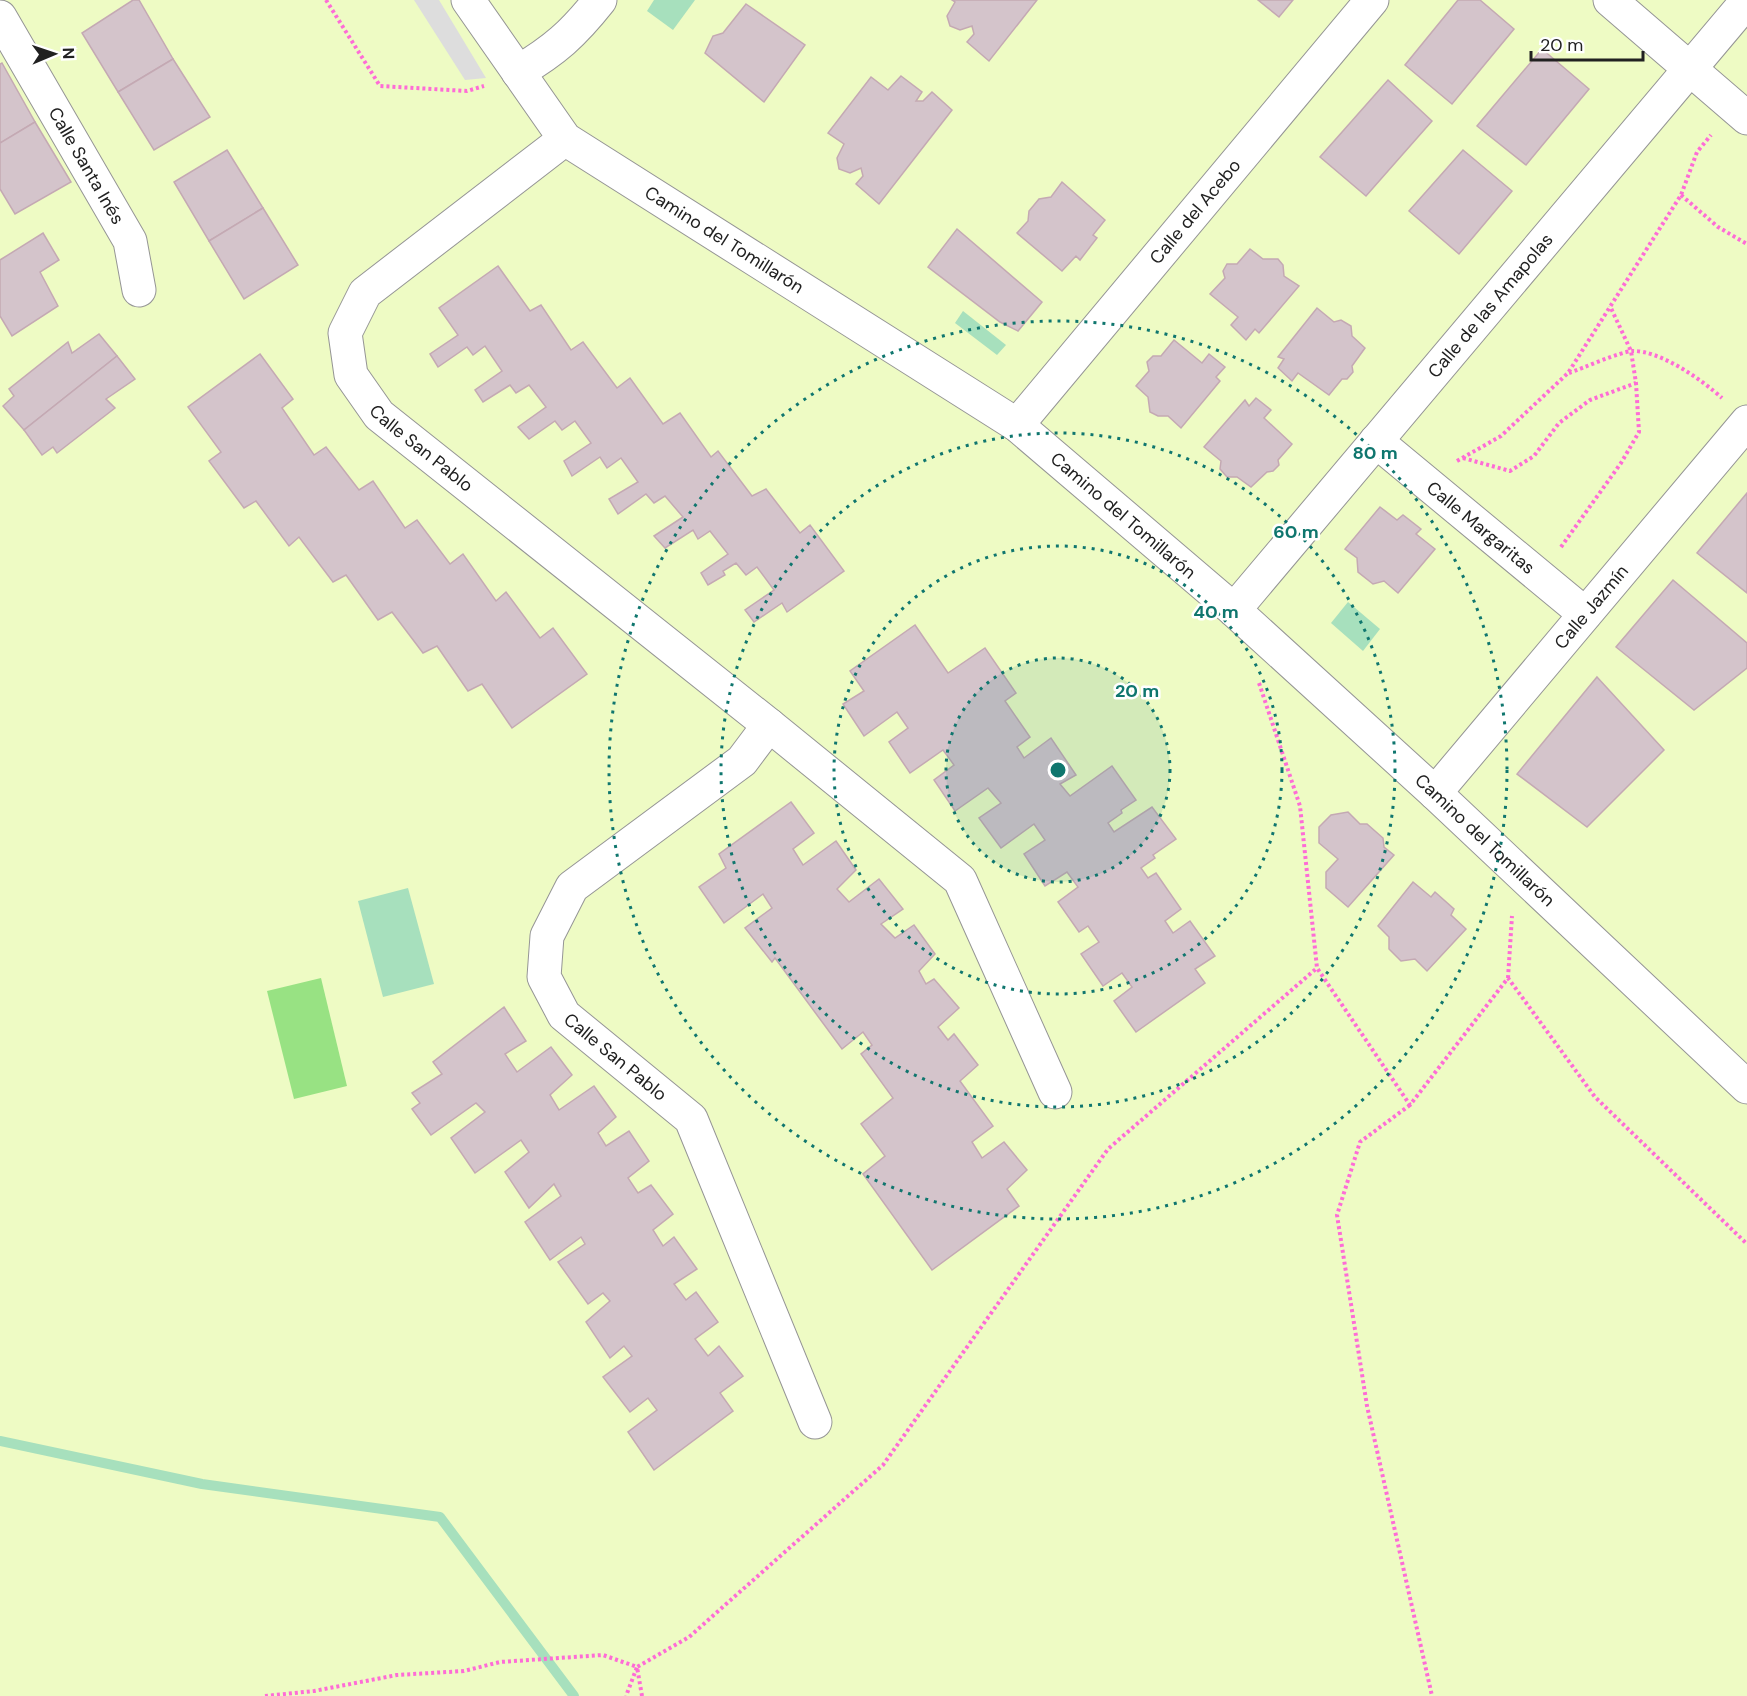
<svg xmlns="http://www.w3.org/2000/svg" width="1747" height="1696" font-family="'DM Sans',sans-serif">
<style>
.park{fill:#eefbc4}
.pitch{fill:#98e283}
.parking{fill:#ddd}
.water{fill:#a7e0bd}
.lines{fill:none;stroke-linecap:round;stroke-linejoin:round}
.stream{stroke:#a7e0bd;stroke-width:10}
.building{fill:#d4c4cb;stroke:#c4a9b3;stroke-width:1.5}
.minor-casing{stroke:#959595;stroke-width:35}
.path{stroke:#fe6cd6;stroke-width:4;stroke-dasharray:3 3;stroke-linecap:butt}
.minor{stroke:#fff;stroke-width:33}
.ring{fill:none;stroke:#0f766e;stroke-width:3;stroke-dasharray:3 6}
.labels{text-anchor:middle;stroke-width:5;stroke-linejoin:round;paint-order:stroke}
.street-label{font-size:18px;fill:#212121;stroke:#fff}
.centre{fill:#0f766e;stroke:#fff;stroke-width:3}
.ring-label{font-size:18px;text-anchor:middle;font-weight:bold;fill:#0f766e;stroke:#fff;stroke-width:5;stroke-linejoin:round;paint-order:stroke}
</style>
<rect width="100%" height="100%" fill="#f1e7e9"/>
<rect class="park" x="0" y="0" width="1747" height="1696"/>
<path class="pitch" d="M321 978 347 1086 294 1099 267 991Z"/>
<path class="parking" d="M414 0H439L486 78 465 80Z"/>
<g class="water">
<path d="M654 0H695L673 30 647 11Z"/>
<path d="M963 311 1006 345 997 355 955 323Z"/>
<path d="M1348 602 1380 629 1363 651 1331 623Z"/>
<path d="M408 888 434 984 383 997 358 901Z"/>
</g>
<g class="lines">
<path class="stream" d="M0 1441 202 1484 440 1517 574 1696"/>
</g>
<g class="building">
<path d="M133 0H139L173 59 118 92 82 33Z"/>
<path d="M952 0H1037L989 61 967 42 974 34 972 26 960 30 950 26 947 16 955 2Z"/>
<path d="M1258 0H1293L1279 17Z"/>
<path d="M1458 0H1480L1514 29 1452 104 1405 65Z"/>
<path d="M746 4 805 45 764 102 705 53 713 36 723 33Z"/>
<path d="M1542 49 1589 89 1526 165 1477 126Z"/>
<path d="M173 59 210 117 154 150 118 92Z"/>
<path d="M2 63 35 122 0 143V64Z"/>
<path d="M901 76 922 92 916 101H923L932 92 952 110 879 204 856 184 863 176 861 168 850 173 839 169 837 158 844 144 828 133 871 77 888 90Z"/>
<path d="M1388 80 1432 121 1366 196 1320 157Z"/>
<path d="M35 122 71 182 15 214 0 189V143Z"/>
<path d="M227 150 263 208 209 241 174 182Z"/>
<path d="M1463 150 1512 191 1459 254 1409 211Z"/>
<path d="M1062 182 1105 220 1093 235 1097 238 1080 260 1076 256 1062 271 1017 233 1028 221 1029 211 1039 199 1051 197Z"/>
<path d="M263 208 298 265 244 299 209 241Z"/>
<path d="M957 229 1042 302 1018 331 1000 322 928 267Z"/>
<path d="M43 233 59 260 40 272 58 306 12 336 0 316V260Z"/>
<path d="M1250 249 1263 259H1278L1283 265 1284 276 1299 286 1259 333 1255 329 1246 340 1231 325 1238 317 1210 294 1225 278 1223 271 1227 264H1237Z"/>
<path d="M498 266 530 311 541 305 571 350 583 342 617 388 630 378 663 424 680 413 711 457 718 451 752 496 766 489 800 533 810 525 844 571 787 612 782 603 754 622 745 610 774 590 757 567 746 575 736 563 723 571 725 575 708 585 701 573 728 554 710 531 698 539 693 530 665 548 654 536 683 517 665 496 654 503 646 494 618 514 609 499 638 482 621 458 607 468 600 457 572 476 564 461 591 443 575 421 562 430 555 421 529 439 518 427 546 407 529 385 516 393 510 385 483 402 475 390 502 371 485 346 473 355 467 347 438 367 430 354 458 335 439 308Z"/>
<path d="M1317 308 1334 322 1341 320 1351 326 1352 336 1365 348 1352 366 1353 372 1347 379H1342L1329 395 1298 373 1292 381 1278 368 1284 359 1278 357Z"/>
<path d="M99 334 117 356 24 430 3 406 14 396 9 389 68 342 72 353Z"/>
<path d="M1174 340 1202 363 1209 354 1225 367 1216 377 1220 381 1181 428 1168 416H1158L1150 412 1148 397 1136 386 1149 371 1147 362 1153 356H1161Z"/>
<path d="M260 354 293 399 282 408 314 455 326 447 359 490 373 481 405 528 417 520 450 564 463 554 496 601 506 592 540 638 553 628 587 674 512 728 482 684 468 691 437 646 423 653 392 612 378 620 346 575 333 582 299 537 289 546 256 501 244 508 209 461 221 452 188 407Z"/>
<path d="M117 356 135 379 106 399 115 408 57 453 53 447 42 455 24 430Z"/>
<path d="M1256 398 1271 410 1264 418 1292 444 1278 460 1279 465 1273 471 1267 472 1251 487 1237 477H1227L1220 469 1221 461 1204 447 1245 400 1249 406Z"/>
<path d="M1747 493V593L1697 553Z"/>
<path d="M1380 507 1397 520 1403 515 1421 529 1416 534 1435 549 1398 593 1384 581 1373 584 1358 572 1357 558 1345 549Z"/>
<path d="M1673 580 1747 643V668L1694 710 1616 647Z"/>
<path d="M915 625 948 673 985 648 1016 693 1005 701 1030 737 1017 747 1024 758 1051 738 1076 775 1060 784 1070 796 1112 766 1136 800 1121 810 1122 813 1108 823 1114 832 1152 807 1176 839 1153 855 1155 858 1141 868 1148 878 1156 873 1181 909 1165 921 1173 933 1190 921 1215 956 1195 969 1205 983 1136 1032 1114 1001 1132 987 1122 973 1103 986 1081 954 1099 942 1088 926 1079 932 1058 902 1078 887 1067 872 1045 886 1024 854 1045 840 1034 824 1001 848 979 818 1001 803 988 788 955 811 934 780 954 765 943 750 910 773 889 742 908 728 897 712 864 736 843 704 864 691 850 671Z"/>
<path d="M1597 677 1664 750 1587 827 1517 774Z"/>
<path d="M791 802 814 833 793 849 803 865 836 841 856 870 837 889 849 902 879 879 903 909 881 924 895 938 914 925 935 954 919 971 926 984 934 979 959 1008 938 1027 948 1040 954 1034 978 1065 960 1081 993 1126 972 1142 982 1158 1004 1142 1027 1170 1007 1189 1019 1206 932 1270 863 1174 885 1156 861 1124 893 1098 861 1054 872 1045 863 1032 842 1049 775 958 772 962 745 928 772 908 763 894 724 923 699 887 726 868 719 854Z"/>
<path d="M1348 812 1360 824H1367L1383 838 1384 847 1394 855 1348 907 1326 888V872L1338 859 1319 843V827L1331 815Z"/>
<path d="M1413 882 1431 897 1435 892 1454 909 1451 915 1466 929 1427 971 1415 959 1401 961 1389 949V937L1378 926Z"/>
<path d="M504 1007 526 1041 505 1054 517 1072 551 1047 572 1075 550 1095 559 1110 594 1086 616 1117 598 1133 606 1146 629 1131 649 1161 628 1178 638 1193 651 1185 673 1214 653 1230 663 1246 674 1237 697 1269 674 1284 686 1300 696 1292 718 1322 695 1339 708 1356 719 1346 743 1376 720 1393 733 1411 654 1470 628 1432 657 1410 648 1398 630 1412 603 1377 632 1356 624 1346 610 1358 586 1322 610 1301 603 1293 588 1304 558 1262 585 1244 581 1237 550 1260 525 1222 561 1196 554 1184 529 1208 505 1172 529 1152 521 1140 475 1173 451 1138 485 1112 476 1103 431 1135 412 1109 420 1103 412 1093 442 1074 433 1062Z"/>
</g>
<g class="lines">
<g class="minor-casing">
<g id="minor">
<path id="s1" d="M468 0 565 139 1017 425 1234 610 1435 793 1747 1087"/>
<path d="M1610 0 1747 118"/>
<path id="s2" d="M0 17 130 241 139 290"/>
<path d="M518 72C555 50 573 34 600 0"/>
<path id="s3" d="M565 139 365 293 345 333 351 375 379 415 769 725 960 880 1055 1092"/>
<path id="s4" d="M1017 425 1372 0"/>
<path id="s5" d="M1376 441 1585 614"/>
<path id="s6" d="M1234 610 1747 1"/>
<path id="s7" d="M769 725 742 761 572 887 547 936 544 977 564 1015 691 1119 815 1422"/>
<path id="s8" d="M1435 793 1747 422"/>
</g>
</g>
<g class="path">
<path d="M326 0 380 86 467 91 484 86"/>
<path d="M1681 195 1718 227 1747 244"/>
<path d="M1569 373C1583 368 1620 352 1632 351 1660 350 1702 380 1722 398"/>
<path d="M1463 458 1510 471 1534 456 1559 423 1590 400 1636 383"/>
<path d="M1457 461 1501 436 1568 373 1681 195 1697 152 1711 135"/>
<path d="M1561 547 1621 463 1639 432 1636 383 1631 351 1610 306"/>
<path d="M1259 683 1300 806 1317 968 1410 1105 1508 978 1595 1097 1747 1244"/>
<path d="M1508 978 1512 916"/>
<path d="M1410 1105 1360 1142 1337 1215 1367 1406 1432 1696"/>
<path d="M265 1696 314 1691 397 1675 464 1671 500 1662 603 1655 637 1667 626 1696"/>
<path d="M642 1696 637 1667 689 1637 883 1465 1108 1149 1317 968"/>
</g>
<use href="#minor" class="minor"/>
</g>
<circle cx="1058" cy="770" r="112" fill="#0f766e" fill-opacity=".12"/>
<g class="ring">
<circle cx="1058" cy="770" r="112"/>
<circle cx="1058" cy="770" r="224"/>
<circle cx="1058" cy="770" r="337"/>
<circle cx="1058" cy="770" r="449"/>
</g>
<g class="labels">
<g class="street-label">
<text dy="6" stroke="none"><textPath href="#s2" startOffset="172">Calle Santa Inés</textPath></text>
<text dy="6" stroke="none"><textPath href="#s4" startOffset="278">Calle del Acebo</textPath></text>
<text dy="6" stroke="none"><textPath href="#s1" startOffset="358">Camino del Tomillarón</textPath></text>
<text dy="6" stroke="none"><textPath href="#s6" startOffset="398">Calle de las Amapolas</textPath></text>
<text dy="6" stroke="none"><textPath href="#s3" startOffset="442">Calle San Pablo</textPath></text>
<text dy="6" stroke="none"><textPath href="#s1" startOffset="844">Camino del Tomillarón</textPath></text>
<text dy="6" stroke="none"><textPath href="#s5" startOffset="136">Calle Margaritas</textPath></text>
<text dy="6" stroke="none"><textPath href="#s8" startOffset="243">Calle Jazmín</textPath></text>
<text dy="6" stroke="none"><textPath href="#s1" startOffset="1330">Camino del Tomillarón</textPath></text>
<text dy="6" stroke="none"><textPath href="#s7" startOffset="462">Calle San Pablo</textPath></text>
</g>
</g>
<circle cx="1058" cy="770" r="9" class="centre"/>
<g class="ring-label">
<text x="1375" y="459">80 m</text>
<text x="1296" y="538">60 m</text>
<text x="1216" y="618">40 m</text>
<text x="1137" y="697">20 m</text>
</g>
<g transform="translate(54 54) rotate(88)" stroke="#ffffff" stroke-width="4.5" paint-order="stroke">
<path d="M0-4.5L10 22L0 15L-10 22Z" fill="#212121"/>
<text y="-9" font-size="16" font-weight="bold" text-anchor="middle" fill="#212121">N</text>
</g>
<path d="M1531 51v9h112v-9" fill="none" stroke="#212121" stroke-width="3"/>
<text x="1540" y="51" font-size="18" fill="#212121" stroke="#ffffff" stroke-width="4.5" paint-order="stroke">20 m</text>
</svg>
